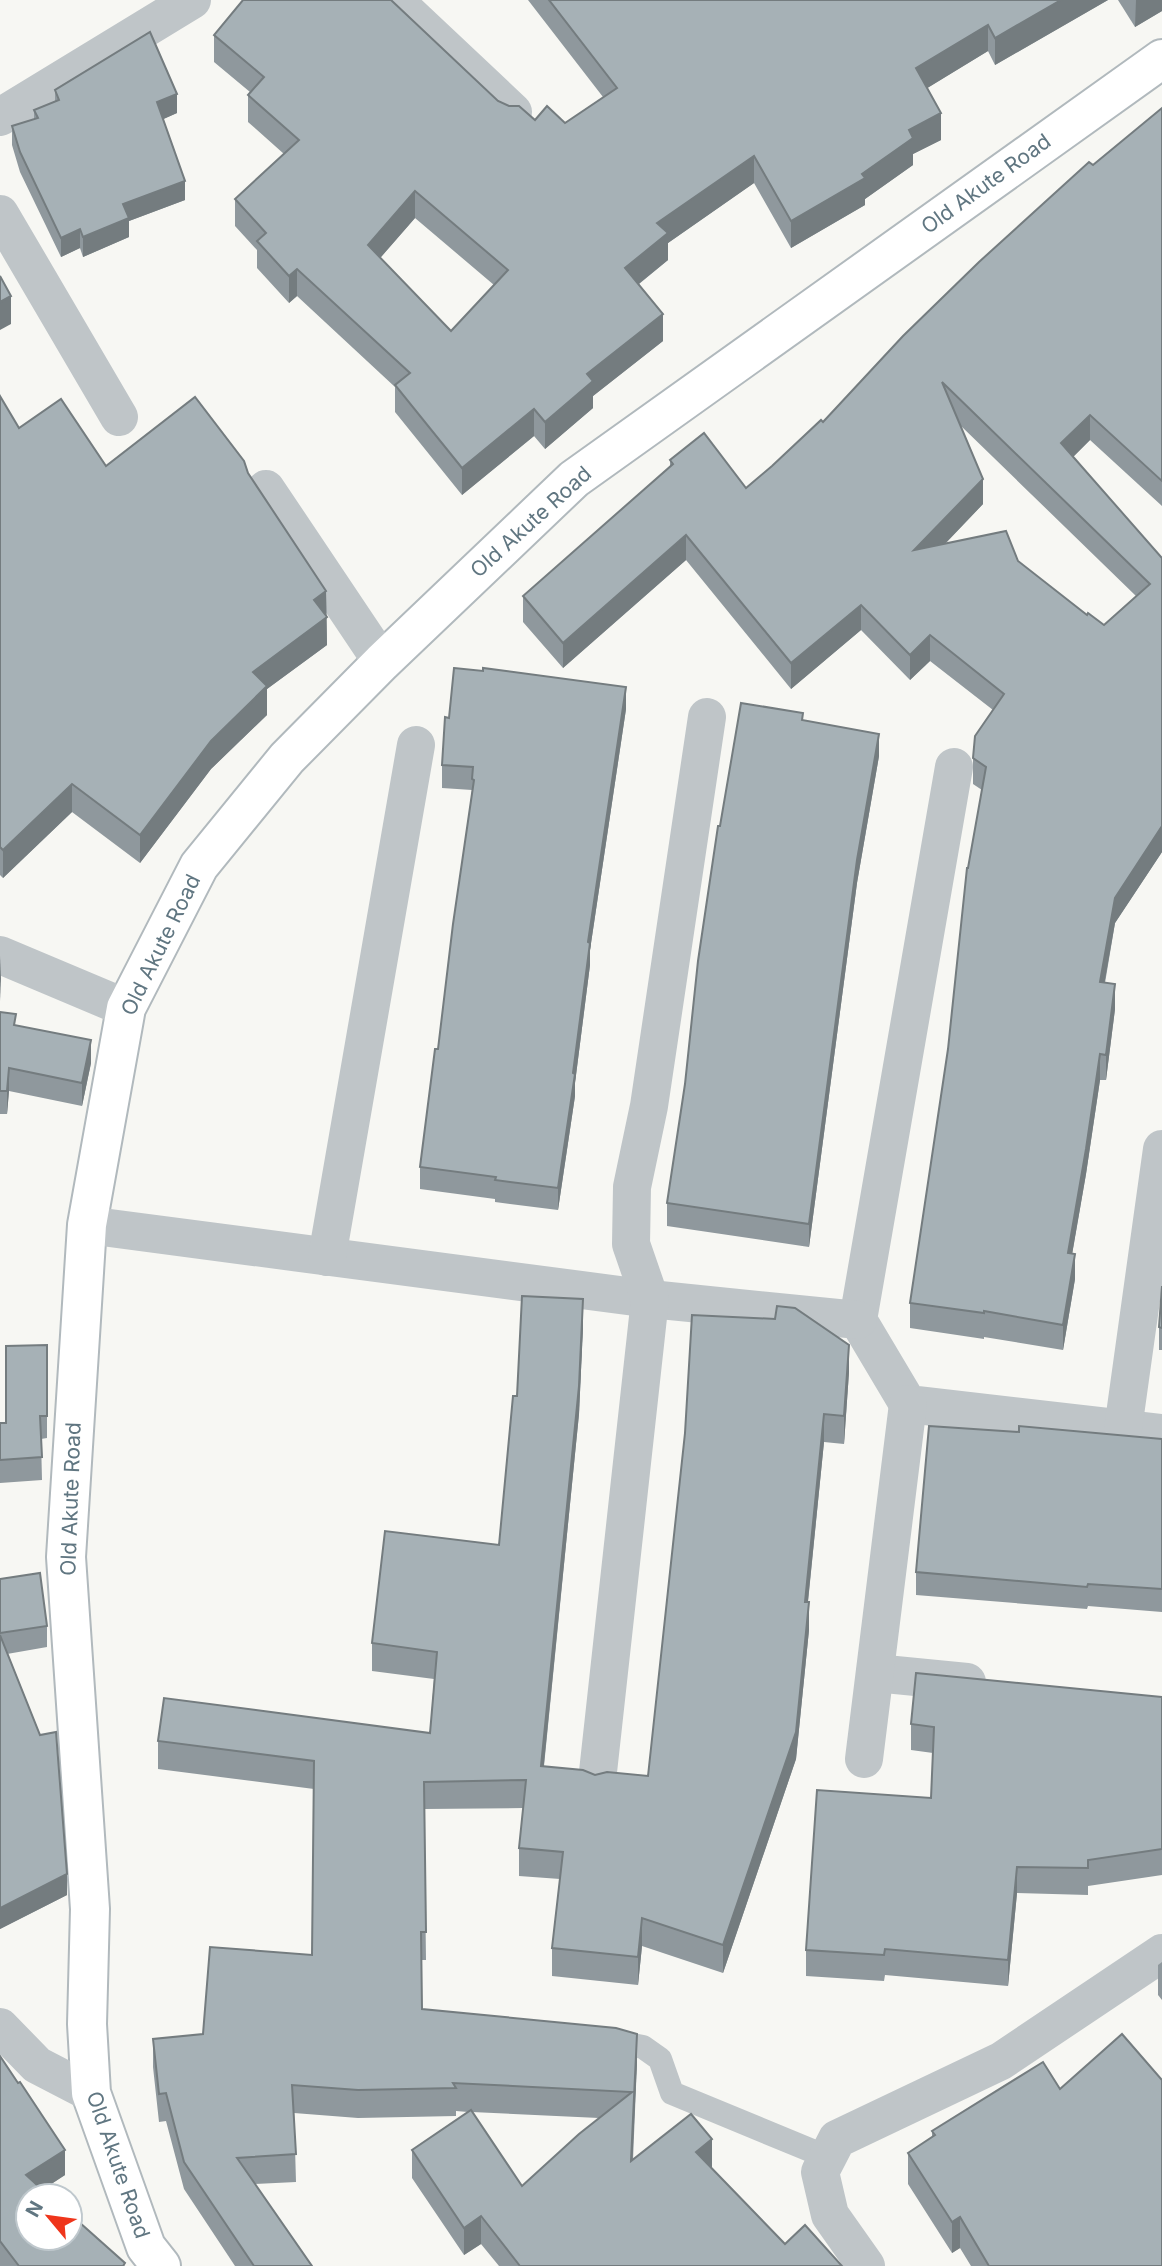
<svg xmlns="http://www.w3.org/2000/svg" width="1162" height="2266" font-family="Inter,sans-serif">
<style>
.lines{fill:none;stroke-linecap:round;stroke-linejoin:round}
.secondary-casing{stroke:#b1b9bd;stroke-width:42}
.lane{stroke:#bfc5c8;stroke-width:24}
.street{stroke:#bfc5c8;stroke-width:38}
.secondary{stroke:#fff;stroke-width:38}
.wall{fill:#8f989d;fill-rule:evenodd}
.shaded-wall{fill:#747c7f}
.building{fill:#a6b1b6;stroke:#747c7f;stroke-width:2;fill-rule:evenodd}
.labels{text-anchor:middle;stroke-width:7;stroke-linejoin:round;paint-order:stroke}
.street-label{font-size:21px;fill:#607681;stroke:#fff}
</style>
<rect width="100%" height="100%" fill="#f7f7f3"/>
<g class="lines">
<g class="secondary-casing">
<path id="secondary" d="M161 2266 146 2247 91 2093 87 2024 90 1909 66 1557 87 1225 126 1008 199 866 287 758 382 662 574 479 1162 59"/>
</g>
<path class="lane" d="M606 2040 643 2047 660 2059 672 2093 827 2157"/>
<g class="street">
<path d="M394 0 513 112"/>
<path d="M0 117 192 0"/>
<path d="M0 214 119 417"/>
<path d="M266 489 382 662"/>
<path d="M954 767 858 1320 908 1404 1162 1433"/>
<path d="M0 955 126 1008"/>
<path d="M87 1225 650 1299 858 1320"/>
<path d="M327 1257 416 745"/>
<path d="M1123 1429 1162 1149"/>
<path d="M875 1673 967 1682"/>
<path d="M864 1759 908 1404"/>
<path d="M597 1781 650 1299 631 1244 632 1187 649 1106 707 717"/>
<path d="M0 2027 37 2065 91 2093"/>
<path d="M866 2266 830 2215 820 2172 837 2139 1001 2061 1162 1953"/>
</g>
<use href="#secondary" class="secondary"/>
</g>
<g class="wall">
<path d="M528 0H1108L995 65 988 51 927 88 941 140 913 154V165L865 199V205L791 248 754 183 668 243V260L639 284 663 341 593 396V408L545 449 534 436 462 495 395 412V387L297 296 289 303 257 268V250L235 226V199L284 154 248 122V95L250 92 214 62V35L498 101 535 120 565 123 603 97ZM415 218 494 285 451 331 380 258Z"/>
<path d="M1118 0H1162V11L1135 27Z"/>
<path d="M55 90 177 113 163 119 185 200 129 221V237L83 257 80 248 61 257 20 172 12 145V126L34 119V110L55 101Z"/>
<path d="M1162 108V506L1090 440 1073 457 1162 558V852L1115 923 1105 983 1115 1009 1106 1080H1100L1086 1174 1072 1254 1075 1279 1063 1350 984 1337V1339L910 1328V1303L948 1049 968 868 982 790 973 784V758L993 710 930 661 910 680 861 630 791 689 686 560 563 668 523 622V596L670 467V460L746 488 772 466 823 422 1093 165ZM960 425 1136 596 1104 625 1087 615 1018 561 945 544 983 504Z"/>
<path d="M0 396 19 428 106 466 248 473 326 591 327 645 267 689V715L211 769 140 863 72 812 3 878 0 875Z"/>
<path d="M626 709 590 950V965L575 1083V1096L558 1210 495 1202V1199L420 1189V1167L438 1049 472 790 442 788V765Z"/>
<path d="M803 720 879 756 857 883 809 1247 667 1226V1203L685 1084 720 826Z"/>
<path d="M0 1012 16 1026 91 1063 82 1106 9 1091 7 1114H0Z"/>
<path d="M1162 1286V1350H1159V1327Z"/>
<path d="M583 1327 579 1414 544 1766 595 1775 648 1776 685 1433 849 1372 844 1444 824 1442 808 1602 809 1630 796 1759 723 1973 642 1946 638 1985 552 1976V1948L560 1879 519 1876V1848L523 1808 424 1809 426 1960H421L422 2009 637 2062 633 2160 712 2167 711 2168 785 2244 842 2266H499L481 2244 464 2255 412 2178V2150L468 2112 456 2111V2116L358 2118 294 2113 296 2182 255 2184 312 2266H235L184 2189 166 2121 159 2122 153 2067V2039L203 2034 312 1955 314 1789 158 1769V1741L430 1733 434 1679 372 1671V1643L499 1545 517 1396ZM472 2112 599 2118 522 2186Z"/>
<path d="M47 1345V1438L41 1439 42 1480 0 1483V1423H6Z"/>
<path d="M1019 1432 1162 1439V1612L1088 1606 1087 1609 916 1595V1572Z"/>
<path d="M0 1579 47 1626V1647L7 1654 67 1895 0 1929Z"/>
<path d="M1162 1697V1875L1088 1886V1895L1017 1893 1008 1986 885 1975 884 1981 806 1976V1950L931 1798 933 1753 911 1750V1724Z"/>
<path d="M1162 1962V2000L1158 1995V1965Z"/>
<path d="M0 2056 65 2175 42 2190 125 2266H0Z"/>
<path d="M932 2131 1162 2266H971L960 2248 952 2253 908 2184V2153L932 2137Z"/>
</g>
<g class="shaded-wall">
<path d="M1061 0H1108L995 65V38Z"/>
<path d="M1136 0H1162V11L1135 27Z"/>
<path d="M988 25V51L916 95V68Z"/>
<path d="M177 94V113L157 122V102Z"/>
<path d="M941 113V140L913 154V165L865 199V205L791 248V221L862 174 909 130Z"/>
<path d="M754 156V183L668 243V260L625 295V268L657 223Z"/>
<path d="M185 181V200L129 221V237L83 257V237L123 204Z"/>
<path d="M415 191V218L368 272V245Z"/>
<path d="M80 229V248L61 257V238Z"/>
<path d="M297 269V296L289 303V276Z"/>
<path d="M11 296V324L0 330V302Z"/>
<path d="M663 314V341L593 396V408L545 449V422L587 374Z"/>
<path d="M534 409V436L462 495V468Z"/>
<path d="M1090 415V440L1061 469V443Z"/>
<path d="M983 479V504L914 576V550Z"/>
<path d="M686 535V560L563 668V643Z"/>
<path d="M326 591 327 645 267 689V715L211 769 140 863V835L253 672 314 600Z"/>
<path d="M861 605V630L791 689V663Z"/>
<path d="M930 635V661L910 680V655Z"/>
<path d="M626 687V709L590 950V965L575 1083V1096L558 1210V1188L573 1073 588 942Z"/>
<path d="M879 734V756L857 883 809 1247V1224L857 860Z"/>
<path d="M72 784V812L3 878V850Z"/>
<path d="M1162 826V852L1115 923 1100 1008V982L1115 898Z"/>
<path d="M1 956V979L0 1001V978Z"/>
<path d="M1115 984V1009L1106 1080V1055Z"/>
<path d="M91 1040V1063L82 1106V1083Z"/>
<path d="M1100 1054V1080L1086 1174 1068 1278V1253Z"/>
<path d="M9 1068V1091L7 1114V1091Z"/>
<path d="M1075 1254V1279L1063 1350V1325Z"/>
<path d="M583 1299V1327L579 1414 541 1793V1766Z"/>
<path d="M849 1345V1372L844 1444V1416Z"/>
<path d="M824 1414V1442L805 1630V1602Z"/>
<path d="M809 1602V1630L796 1759 723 1973V1945Z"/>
<path d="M1017 1867V1893L1008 1986V1960Z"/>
<path d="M67 1874V1895L0 1929V1908Z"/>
<path d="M642 1918V1946L638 1985V1957Z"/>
<path d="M637 2034V2062L631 2189V2161Z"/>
<path d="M712 2139V2167L696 2180V2152Z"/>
<path d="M65 2150V2175L33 2196 26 2175Z"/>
<path d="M481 2216V2244L464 2255V2228Z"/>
<path d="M960 2217V2248L952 2253V2222Z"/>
</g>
<g class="building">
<path d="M243 0H391L498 101 509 106H519L535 120 547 106 565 123 617 88 549 0H1061L995 38 988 25 916 68 941 113 909 130 913 138 862 174 865 178 791 221 754 156 657 223 668 233 625 268 663 314 587 374 593 381 545 422 534 409 462 468 395 385 410 373 297 269 289 276 257 241 266 233 235 199 299 140 248 95 264 77 214 35ZM415 191 508 270 451 331 368 245Z"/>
<path d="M150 32 177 94 157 102 185 181 123 204 129 218 83 237 80 229 61 238 20 152 12 126 38 118 34 110 59 100 55 90Z"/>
<path d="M1162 108V481L1090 415 1061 443 1162 558V826L1115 898 1100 982 1115 984 1106 1055 1100 1054 1086 1149 1068 1253 1075 1254 1063 1325 984 1311V1313L910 1303 948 1049 967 868H968L986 767 973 758 975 736 1004 694 930 635 910 655 861 605 791 663 686 535 563 643 523 596 673 464 670 460 704 433 746 488 772 466 821 420 823 422 903 336 979 262 1089 162 1093 165ZM942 382 1150 584 1104 625 1088 613 1087 615 1018 561 1006 531 914 550 983 479Z"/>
<path d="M0 276 11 296 0 302Z"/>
<path d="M0 396 19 428 61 399 106 466 195 397 244 461 248 473 326 591 314 600 327 617 253 672 267 686 211 741 140 835 72 784 3 850 0 847Z"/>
<path d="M454 668 483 671V668L626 687 588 942 590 943 573 1073 575 1074 558 1188 495 1180 496 1177 420 1167 435 1049H438L453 924 474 780 472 779 473 767 442 765 445 717 449 718Z"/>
<path d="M741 703 803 713 802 720 879 734 857 860 809 1224 667 1203 685 1084 698 961 718 826H720Z"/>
<path d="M0 1012 16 1014 14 1025 91 1040 82 1083 9 1068 7 1091H0Z"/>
<path d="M1162 1286V1328L1159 1327Z"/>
<path d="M522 1296 583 1299 579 1386 541 1766 583 1770 595 1775 607 1772 648 1776 685 1433 692 1315 775 1319 777 1306 795 1308 849 1345 844 1416 824 1414 805 1602H809L796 1732 723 1945 642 1918 638 1957 552 1948 563 1852 519 1848 526 1780 424 1782 426 1932H421L422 2009 616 2028 637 2034 631 2161 691 2114 712 2139 696 2152 785 2244 805 2225 842 2266H520L481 2216 464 2228 412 2150 471 2110 522 2186 579 2134 632 2092 453 2083 456 2088 358 2090 292 2085 296 2154 237 2158 312 2266H254L184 2162 166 2093 159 2094 153 2039 203 2034 210 1947 312 1955 314 1761 158 1741 164 1698 430 1733 437 1652 372 1643 385 1531 499 1545 513 1396H517Z"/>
<path d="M47 1345V1416H40L42 1457 0 1460V1423H6V1346Z"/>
<path d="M929 1426 1019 1432V1426L1162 1439V1589L1088 1584 1087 1587 916 1572Z"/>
<path d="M40 1573 47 1626 0 1633V1579Z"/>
<path d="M0 1635 40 1735 56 1732 67 1874 0 1908Z"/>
<path d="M916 1673 1162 1697V1849L1088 1860V1868L1017 1867 1008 1960 885 1949 884 1955 806 1950 817 1790 931 1798 934 1727 911 1724Z"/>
<path d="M1122 2034 1162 2080V2266H989L960 2217 952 2222 908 2153 935 2135 932 2131 1043 2062 1060 2089Z"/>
<path d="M0 2056 18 2083 20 2082 65 2150 26 2175 49 2196H28V2238H70V2214L125 2263 123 2266H19L0 2241Z"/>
</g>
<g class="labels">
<g class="street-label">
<text transform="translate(986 184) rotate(-36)" y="7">Old Akute Road</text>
<text transform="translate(531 522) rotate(-42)" y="7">Old Akute Road</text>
<text transform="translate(161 945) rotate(-64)" y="7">Old Akute Road</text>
<text transform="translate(71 1499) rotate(-88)" y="7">Old Akute Road</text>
<text transform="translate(118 2165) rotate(71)" y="7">Old Akute Road</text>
</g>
</g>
<g transform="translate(49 2217) rotate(299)"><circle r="33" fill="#ffffff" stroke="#bfc8cd" stroke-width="2"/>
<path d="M0-5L12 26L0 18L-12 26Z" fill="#ef351b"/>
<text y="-10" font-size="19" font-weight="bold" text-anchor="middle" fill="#607681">N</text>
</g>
</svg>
